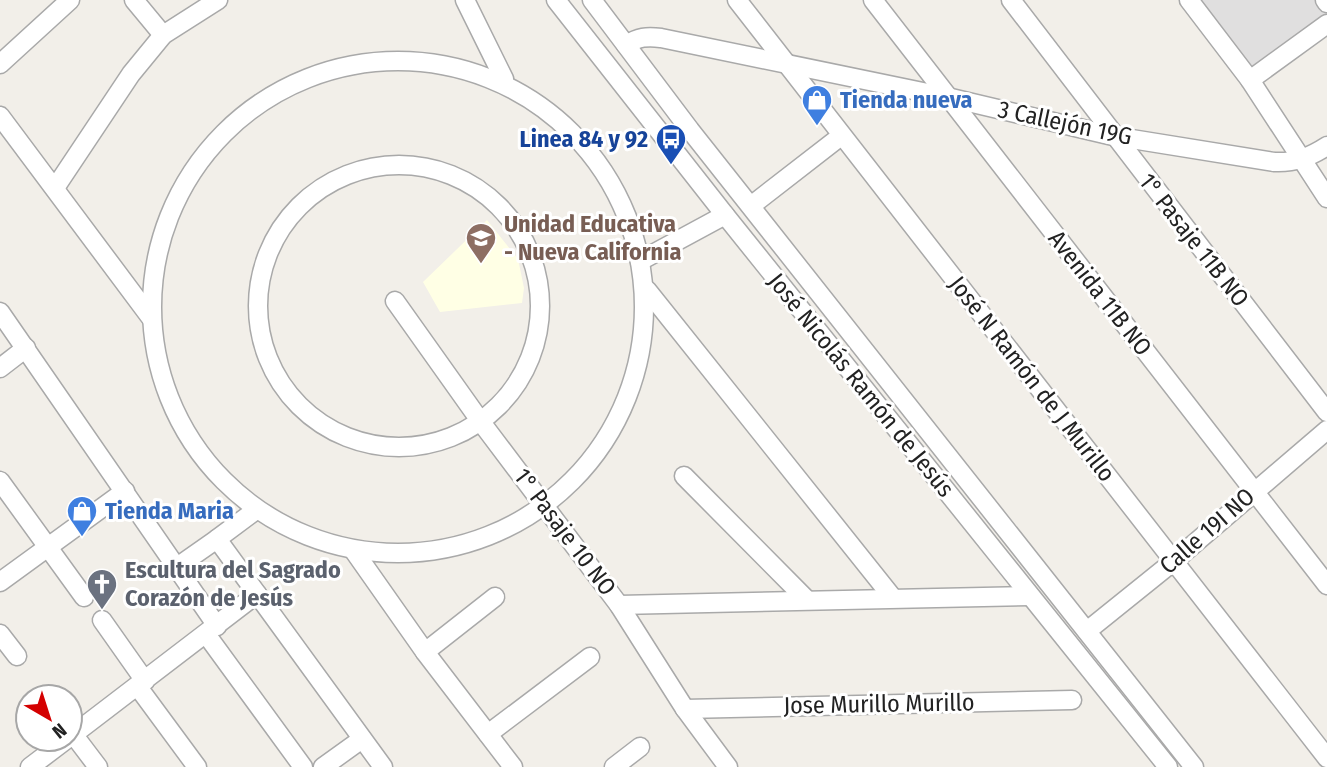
<svg xmlns="http://www.w3.org/2000/svg" width="1327" height="767" font-family="'Fira Sans Condensed',sans-serif">
<style>
.residential{fill:#e0dfdf}
.education{fill:#ffffe5}
.lines{fill:none;stroke-linecap:round;stroke-linejoin:round}
.minor-casing{stroke:#a9a9a9;stroke-width:21}
.minor{stroke:#fff;stroke-width:18}
.labels{text-anchor:middle;stroke-width:6;stroke-linejoin:round;paint-order:stroke}
.shop-label{font-size:24px;font-weight:bold;fill:#366cbe;stroke:#fff;text-anchor:start}
.street-label{font-size:24px;fill:#222;stroke:#fff}
.transit-label{font-size:24px;font-weight:bold;fill:#164399;stroke:#fff;text-anchor:end}
.education-label{font-size:24px;font-weight:bold;fill:#785e54;stroke:#fff;text-anchor:start}
.worship-label{font-size:24px;font-weight:bold;fill:#5b616d;stroke:#fff;text-anchor:start}
</style>
<rect width="100%" height="100%" fill="#f2efe9"/>
<path class="residential" d="M1193 0H1327V14L1248 73Z"/>
<path class="education" d="M487 220 518 259 524 288 522 303 440 312 423 282Z"/>
<g class="lines">
<g class="minor-casing">
<g id="minor">
<path d="M134 0 163 35"/>
<path d="M465 0 504 79"/>
<path d="M556 0 725 215 1168 767"/>
<path d="M592 0 690 130 1194 767"/>
<path d="M737 0 1327 758"/>
<path d="M873 0 1327 585"/>
<path d="M1011 0 1327 412"/>
<path d="M1189 0 1250 80 1327 198"/>
<path d="M1325 0 1327 3"/>
<path d="M626 45C638 37 647 36 661 38L947 97 1113 136 1274 162C1295 163 1310 157 1327 146"/>
<circle cx="398" cy="307" r="246"/>
<path d="M0 64 70 0"/>
<path d="M1250 80 1327 24"/>
<path d="M0 116 151 318"/>
<circle cx="399" cy="306" r="141"/>
<path d="M55 188 131 74 163 35 218 0"/>
<path d="M752 205 841 136"/>
<path d="M640 261 725 215"/>
<path d="M647 290 893 598"/>
<path d="M395 301 481 422 619 605 685 709 728 767"/>
<path d="M0 312 217 626"/>
<path d="M0 368 26 348"/>
<path d="M684 476 807 600"/>
<path d="M0 481 84 597"/>
<path d="M256 510 217 539 383 767"/>
<path d="M354 551 425 652 513 767"/>
<path d="M177 567 217 539"/>
<path d="M0 582 125 491"/>
<path d="M619 605 1030 596"/>
<path d="M102 620 145 681"/>
<path d="M1087 631 1174 561 1327 430"/>
<path d="M0 634 17 656"/>
<path d="M206 634 303 767"/>
<path d="M425 652 495 597"/>
<path d="M138 687 197 767"/>
<path d="M685 709 1072 700"/>
<path d="M73 734 98 767"/>
<path d="M488 734 590 657"/>
<path d="M70 737 257 594"/>
<path d="M30 767 67 739"/>
<path d="M323 767 362 739"/>
<path d="M614 767 640 747"/>
</g>
</g>
<use href="#minor" class="minor"/>
</g>
<defs>
<g id="shop-pin" transform="scale(1.575)"><path d="M0 17L-7.5 6A9.5 9.5 0 1 1 7.5 6Z" fill="#3f7fe0" stroke="#fff"/><path d="M-5-2.5h2.3a2.7 3.5 0 0 1 5.4 0H5L5.5 6h-11ZM-1.5-2.5h3a1.5 2.3 0 0 0-3 0Z" fill="#fff"/></g>
<g id="bus-pin" transform="scale(1.575)"><path d="M0 17L-7.5 6A9.5 9.5 0 1 1 7.5 6Z" fill="#1a4fb4" stroke="#fff"/><path d="M-5-6H5V4H4V6H2V4H-2V6H-4V4H-5ZM-3.5-4V0h7V-4ZM-3.5 1.2v1.5H-2V1.2ZM2 1.2v1.5H3.5V1.2Z" fill="#fff"/></g>
<g id="school-pin" transform="scale(1.575)"><path d="M0 17L-7.5 6A9.5 9.5 0 1 1 7.5 6Z" fill="#8d6e63" stroke="#fff"/><path d="M0-5L7-2L0 1L-7-2ZM-4 1L0 2.5L4 1V4Q0 6-4 4Z" fill="#fff"/></g>
<g id="church-pin" transform="scale(1.575)"><path d="M0 17L-7.5 6A9.5 9.5 0 1 1 7.5 6Z" fill="#6b7280" stroke="#fff"/><path d="M-1.2-6h2.4v3.5h3.3v2.4h-3.3V6h-2.4V-.1h-3.3v-2.4h3.3Z" fill="#fff"/></g>
</defs>
<g fill-rule="evenodd">
<use href="#shop-pin" x="817" y="100"/>
<use href="#bus-pin" x="671" y="139"/>
<use href="#school-pin" x="481" y="238"/>
<use href="#shop-pin" x="82" y="511"/>
<use href="#church-pin" x="102" y="584"/>
</g>
<g class="labels">
<g class="shop-label">
<text x="840" y="108">Tienda nueva</text>
<text x="105" y="519">Tienda Maria</text>
</g>
<g class="street-label">
<text transform="translate(1065 123) rotate(12)" y="8">3 Callejón 19G</text>
<text transform="translate(1194 240) rotate(52)" y="8">1° Pasaje 11B NO</text>
<text transform="translate(1100 293) rotate(52)" y="8">Avenida 11B NO</text>
<text transform="translate(1032 379) rotate(52)" y="8">José N Ramón de J Murillo</text>
<text transform="translate(861 385) rotate(51)" y="8">José Nicolás Ramón de Jesús</text>
<text transform="translate(1207 531) rotate(-41)" y="8">Calle 19I NO</text>
<text transform="translate(565 532) rotate(53)" y="8">1° Pasaje 10 NO</text>
<text transform="translate(879 704) rotate(-1)" y="8">Jose Murillo Murillo</text>
</g>
<g class="transit-label">
<text x="648" y="147">Linea 84 y 92</text>
</g>
<g class="education-label">
<text x="504" y="232">Unidad Educativa<tspan x="504" dy="28">- Nueva California</tspan></text>
</g>
<g class="worship-label">
<text x="125" y="578">Escultura del Sagrado<tspan x="125" dy="28">Corazón de Jesús</tspan></text>
</g>
</g>
<g transform="translate(49 718) rotate(141)"><circle r="33" fill="#ffffff" stroke="#a7a7a7" stroke-width="2"/>
<path d="M0-5L12 26L0 18L-12 26Z" fill="#d40000"/>
<text y="-10" font-size="19" font-weight="bold" text-anchor="middle" fill="#222222">N</text>
</g>
</svg>
